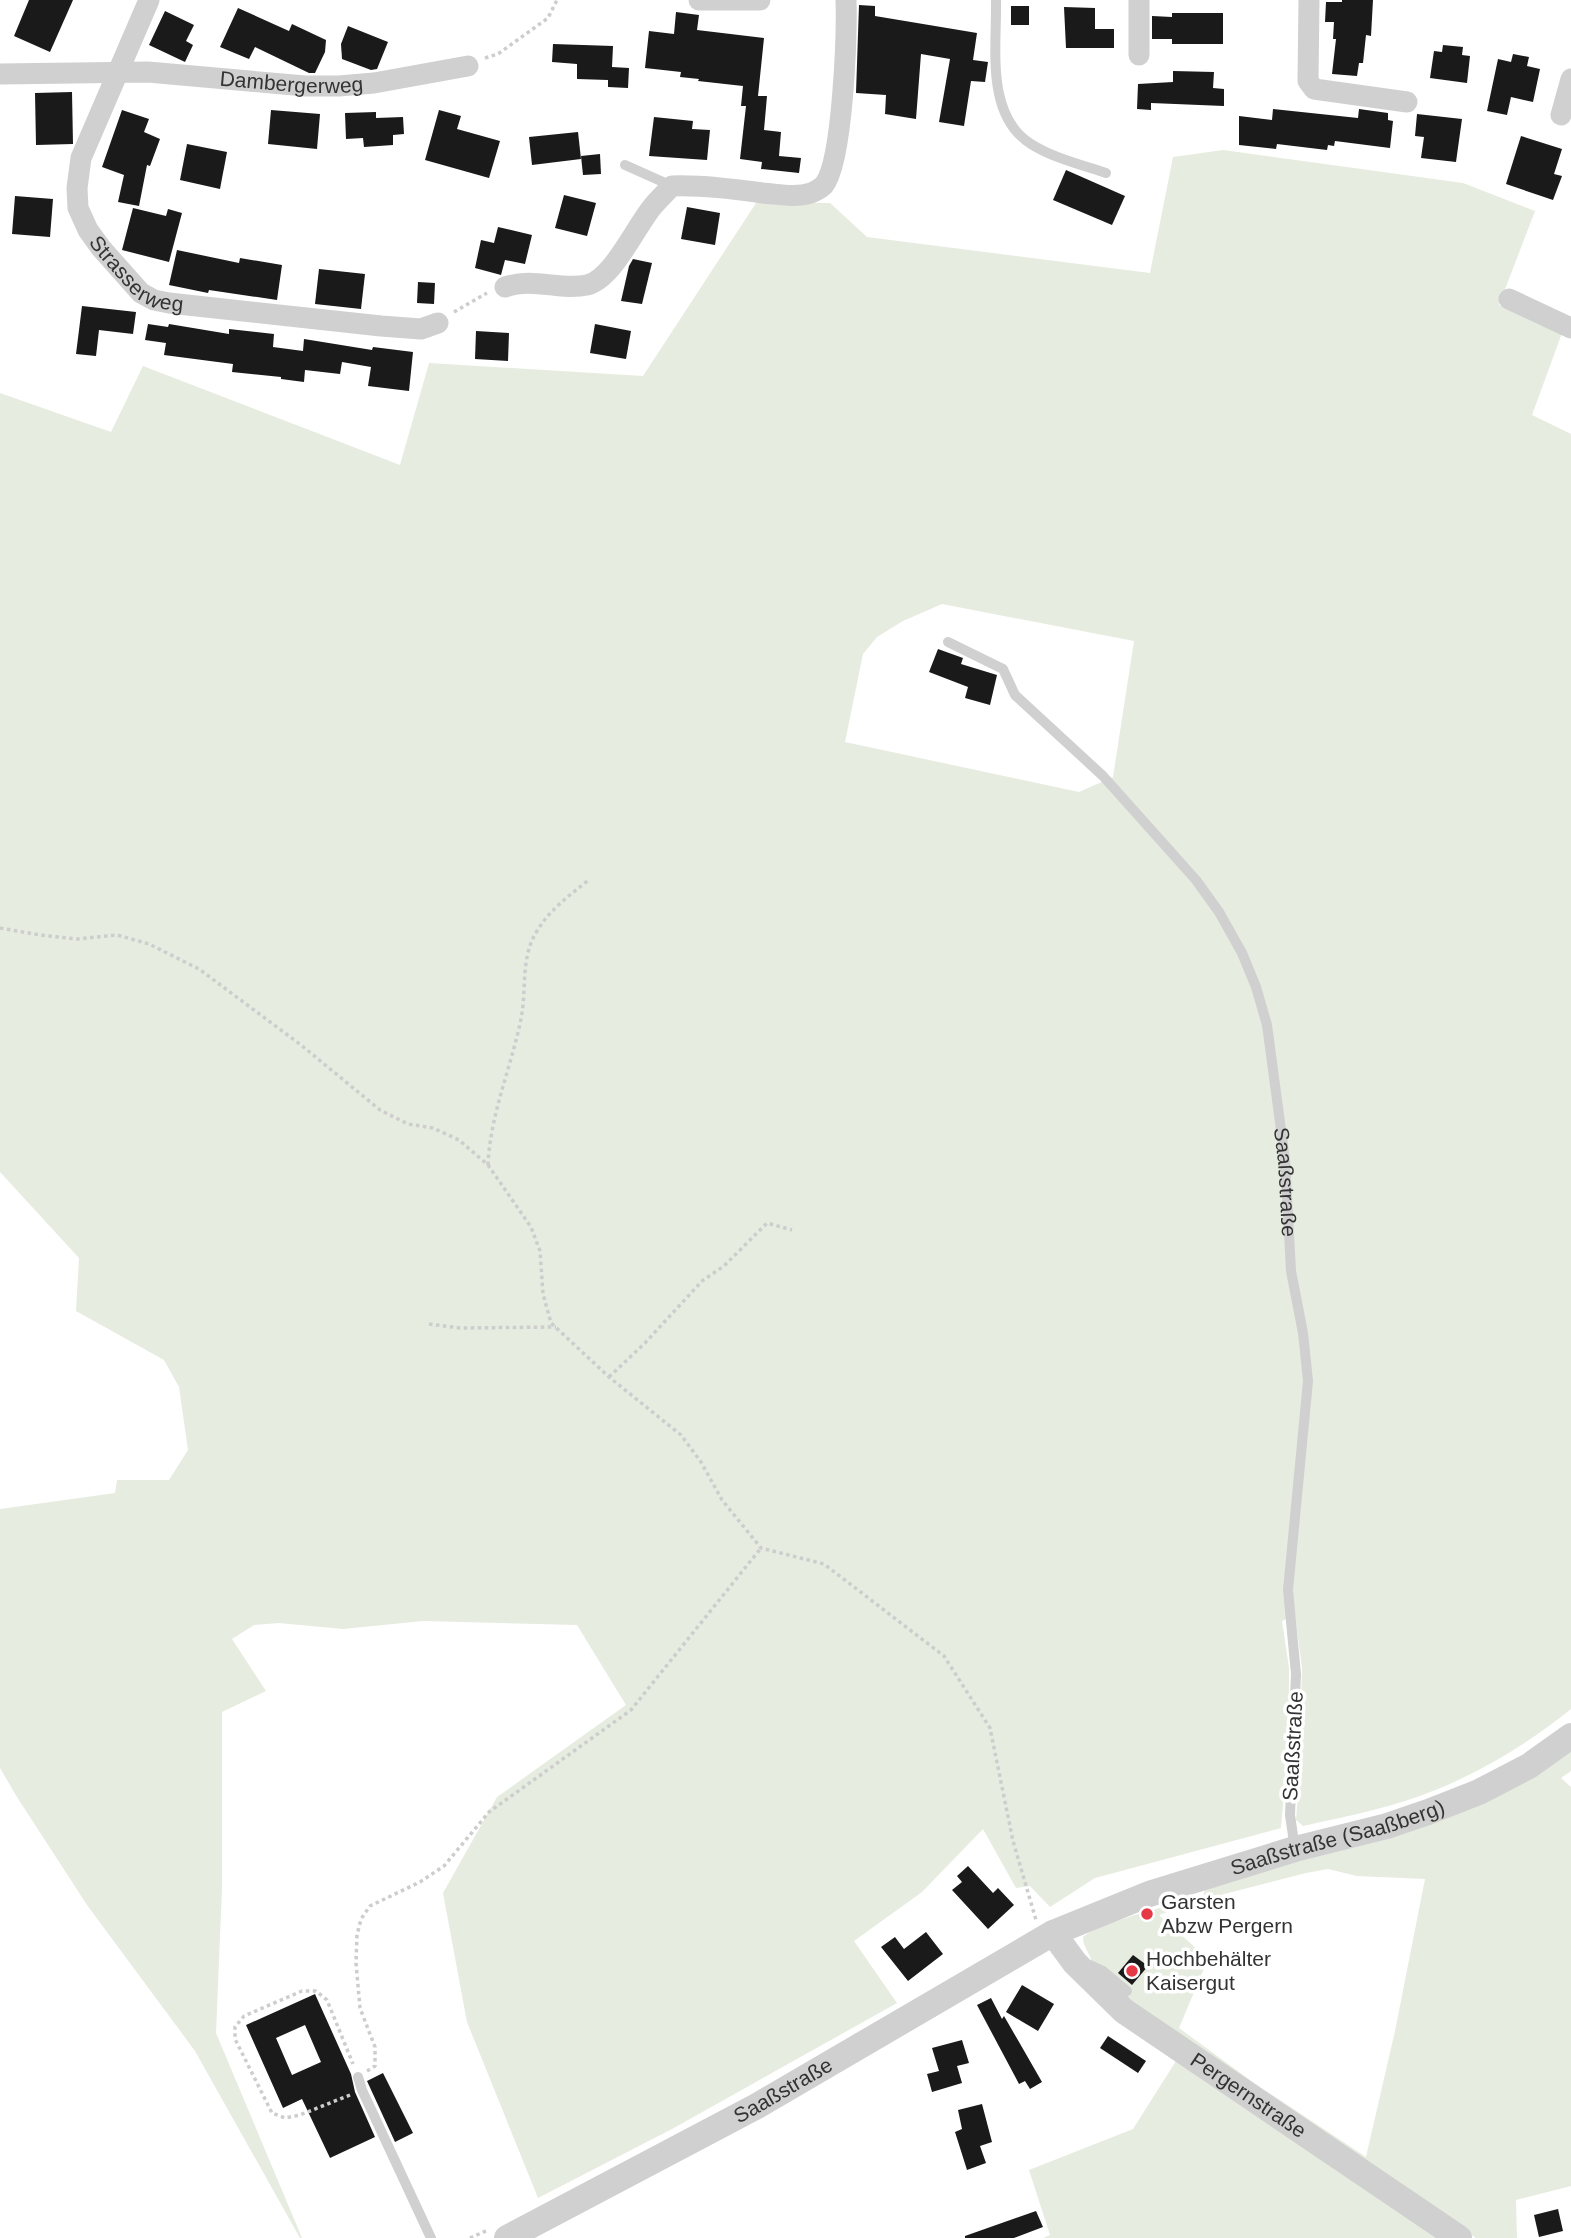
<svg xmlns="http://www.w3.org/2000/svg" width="1571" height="2238" font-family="Arial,sans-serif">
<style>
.green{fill:#e6ecdf;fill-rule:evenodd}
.building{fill:#1a1a1a;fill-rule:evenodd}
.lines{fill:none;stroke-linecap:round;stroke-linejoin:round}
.path{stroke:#cdcdcd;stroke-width:3.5;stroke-dasharray:3.5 3.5;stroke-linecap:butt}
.service{stroke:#d0d0d0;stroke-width:10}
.minor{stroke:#d0d0d0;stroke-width:21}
.tertiary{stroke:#d0d0d0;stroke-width:26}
.poi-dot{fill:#e63946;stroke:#fff;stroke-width:2.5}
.labels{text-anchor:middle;stroke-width:7;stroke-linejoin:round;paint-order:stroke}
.street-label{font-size:21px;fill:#333;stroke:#fff}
.poi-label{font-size:21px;fill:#333;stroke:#fff;text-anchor:start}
</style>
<rect width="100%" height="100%" fill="#fff"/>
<g class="green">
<path d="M1223 150 1463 183 1535 211 1499 305 1562 333 1532 415 1571 434V1709C1530 1742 1486 1769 1438 1789 1395 1807 1348 1816 1303 1826L1296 1820 1299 1780 1302 1668 1295 1615 1282 1621 1289 1668V1733L1281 1828 1095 1878 1050 1907 1030 1886 1016 1888 983 1829 922 1892 854 1941 897 2003 672 2129 538 2198 467 2022 443 1893 497 1797 626 1705 577 1625 423 1621 343 1629 279 1623 254 1625 232 1639 266 1691 222 1712V1888L216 2033 302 2238H300L195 2051 87 1905 17 1797 0 1768V1509L115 1493 117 1480H169L188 1450 179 1387 164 1360 76 1311 79 1258 0 1172V393L111 432 143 366 400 465 429 363 643 376 756 203H830L867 237 1150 273 1173 157ZM942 604 1134 641 1113 777 1079 792 845 742 863 654 877 637 903 621Z"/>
<path d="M1571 1752V1771L1561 1778 1571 1787V2186L1516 2200 1517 2238H1476L1212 2064 1092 1971C1094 1954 1083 1951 1083 1937 1103 1920 1175 1905 1203 1896L1205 1890 1233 1877 1482 1803 1532 1779ZM1328 1869 1357 1876 1425 1879 1395 2031 1366 2157 1254 2083 1179 2028 1208 1959 1159 1915 1201 1900 1306 1873Z"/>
<path d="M1176 2061 1437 2238H1043L1050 2235 1029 2170 1133 2129Z"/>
</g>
<g class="building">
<path d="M29 0H73L50 52 14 36Z"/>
<path d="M1342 0H1373L1371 36 1366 35 1363 63H1359L1357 76 1332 74 1336 39H1333L1334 22H1325L1326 2H1342Z"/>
<path d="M859 5 875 6V16L977 33 973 60 988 62 985 82 971 81 964 126 939 122 950 59 921 54 916 119 885 114 886 95 856 93Z"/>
<rect x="1011" y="6" width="18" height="19"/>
<path d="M1064 7 1095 8V29H1114V48H1066Z"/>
<path d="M238 8 289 31 292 24 326 40 325 52 315 73H309L255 47 249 59 220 47Z"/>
<path d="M165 11 194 25 186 41 193 45 185 62 149 45Z"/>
<path d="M676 12 699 15 697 30 764 38 758 96H767L764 130 781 132 779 156 801 158 799 173 761 169 762 162 740 159 746 106H741L743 86 698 81 699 79 680 77 681 72 645 68 649 31 674 34Z"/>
<path d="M1172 13H1223V44H1172V39H1152V16L1172 17Z"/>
<path d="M348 26 388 42 377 69 371 70 342 59 341 44Z"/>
<path d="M553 44 613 46 612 67 629 68 628 88 608 87V80L577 79V64L552 62Z"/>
<path d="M1443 45 1463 47 1462 55 1470 56 1467 83 1430 78 1434 51 1442 52Z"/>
<path d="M1513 54 1529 57 1527 66 1540 69 1533 102 1511 97 1507 115 1487 111 1498 59 1511 62Z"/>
<path d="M1173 71 1214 72 1213 88 1224 89V106L1151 103V110L1137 109 1138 84 1173 82Z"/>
<path d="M72 92 73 144 36 145 35 93Z"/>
<path d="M1273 109 1358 118 1359 109 1388 113V120L1393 121 1390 148 1335 141 1334 146 1328 145 1327 150 1277 144 1276 149 1239 145V116L1272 120Z"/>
<path d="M122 110 149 119 144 132 160 139 150 166 147 165 139 206 118 202 124 175 102 167Z"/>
<path d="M271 110 320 114 317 149 268 144Z"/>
<path d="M439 110 461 116 457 129 500 141 489 178 425 160Z"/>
<path d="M376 112V118L403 117 404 134 393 135V145L364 147 363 138 346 139 345 113Z"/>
<path d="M1417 114 1462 119 1456 162 1421 158 1424 137 1415 136Z"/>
<path d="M654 117 693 121 692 129 710 130 707 160 649 156Z"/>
<path d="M578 132 581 159 532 165 529 137Z"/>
<path d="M1521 136 1562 149 1554 174 1562 176 1553 200 1506 184Z"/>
<path d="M187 144 227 152 220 189 180 180Z"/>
<path d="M600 154 601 174 583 175 581 156Z"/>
<path d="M1066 170 1125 196 1112 225 1053 200Z"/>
<path d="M564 195 596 203 587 236 555 228Z"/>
<path d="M15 196 53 199 50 237 12 234Z"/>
<path d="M687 207 720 213 715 245 681 239Z"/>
<path d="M133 208 166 216 168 209 182 213 169 262 122 250Z"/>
<path d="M498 227 532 235 525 264 505 260 501 275 475 268 481 240 494 243Z"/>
<path d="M177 250 239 263 240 258 282 265 277 300 209 290 208 293 169 285Z"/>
<path d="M633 259 652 263 642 304 621 301 629 266Z"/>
<path d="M319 269 365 274 361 309 315 304Z"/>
<path d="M418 282 435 283 434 304 417 303Z"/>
<path d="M82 306 136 312 133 334 99 330 96 356 76 354Z"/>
<path d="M148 324 168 327 169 324 229 334V329L274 334 273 347 303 351 304 339 372 350 373 347 413 352 409 391 368 386 371 367 342 362 340 374 305 370 304 382 281 379V377L232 372 233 364 164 355 166 343 145 340Z"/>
<path d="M595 324 631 331 626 359 590 353Z"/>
<path d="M476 331 509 333 508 361 475 359Z"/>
<path d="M938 649 963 658 961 664 997 675 990 705 965 698 968 687 929 672Z"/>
<path d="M968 1866 993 1893 998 1888 1014 1905 988 1929 952 1890 962 1882 957 1876Z"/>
<path d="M926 1932 943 1954 908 1981 881 1947 895 1937 904 1949Z"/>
<path d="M1133 1955 1148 1966 1132 1985 1118 1973Z"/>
<path d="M1022 1985 1054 2004 1038 2031 1006 2012Z"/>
<path d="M315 1994 351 2074 355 2092 375 2137 330 2158 302 2099 283 2108 246 2025ZM305 2025 321 2062 292 2075 276 2038Z"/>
<path d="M991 1998 1002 2019 1004 2016 1042 2082 1030 2089 1025 2081 1019 2084 977 2005Z"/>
<path d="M1108 2036 1146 2061 1138 2073 1100 2048Z"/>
<path d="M962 2040 969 2063 957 2066 962 2083 932 2092 927 2074 939 2071 932 2048Z"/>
<path d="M383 2073 413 2133 395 2142 367 2081Z"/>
<path d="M982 2104 992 2142 980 2146 986 2163 967 2170 955 2132 962 2129 958 2110Z"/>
<path d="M1558 2209 1563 2231 1539 2237 1534 2215Z"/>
<path d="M1036 2211 1043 2227 1014 2238H965V2236Z"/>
</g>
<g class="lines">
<g class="path">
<path d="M485 58 498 54 548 18 557 0"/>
<path d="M454 312 487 293"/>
<path d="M0 928 40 935 77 939 117 935 149 944 199 969 301 1045 380 1110 408 1124 433 1128 459 1140 488 1165 531 1227 540 1251 543 1294 551 1323 609 1377 681 1435 701 1462 722 1500 761 1548 824 1564 944 1656 990 1728 1013 1841 1036 1920"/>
<path d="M488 1165C490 1115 511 1068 521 1019 527 989 520 958 537 931 550 909 570 895 590 879"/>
<path d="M429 1324 460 1328 556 1327"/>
<path d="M609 1377 645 1343 702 1281 724 1266 767 1223 792 1230"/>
<path d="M367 2071 375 2066V2047L360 2008 356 1963 357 1935 361 1919 370 1906 420 1882 444 1866 489 1812 631 1710 761 1548"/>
<path d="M350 2095 300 2115 285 2118 272 2113 235 2039V2027L244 2016 302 1991H316L327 2000 353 2064"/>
<path d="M470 2238 488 2230"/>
</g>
<g class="service">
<path d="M996 0C997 47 985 115 1031 144 1053 158 1082 165 1106 173"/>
<path d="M625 165 672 186"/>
<path id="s1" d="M948 642 1003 669 1015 695 1103 776 1196 880 1219 912 1242 953 1256 987 1267 1025 1285 1160 1291 1271 1303 1333 1308 1381 1288 1590 1296 1674 1290 1815 1295 1849"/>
<path d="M1090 1965 1103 1971 1127 1991"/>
<path d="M358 2077 362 2090 431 2238"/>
</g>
<g class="minor">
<path id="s2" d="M149 0 81 158 77 188 78 208 88 230 101 248 141 293 154 300 169 303 381 326 421 329 438 323"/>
<path d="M699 0H760"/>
<path d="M1139 0V55"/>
<path d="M1309 0 1308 81 1314 89 1407 102"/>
<path id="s3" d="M0 74 148 72 305 86H339L374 83 468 66"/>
<path d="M1561 115 1571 79"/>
<path d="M505 287C534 277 560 291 587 285 613 279 636 226 653 206 659 199 666 192 672 186 702 185 733 189 763 193 778 194 795 198 811 193 814 192 821 188 824 185 843 161 847 34 846 0"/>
<path d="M1509 299 1571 328"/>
</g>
<g class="tertiary">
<path id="s4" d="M1053 1933 1075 1963 1124 2011 1459 2238"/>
<path id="s5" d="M507 2238 757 2106 1053 1933 1149 1894 1295 1849 1387 1826 1428 1812 1479 1792 1529 1766 1571 1736"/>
</g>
</g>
<g class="poi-dot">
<circle cx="1147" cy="1914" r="7"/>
<circle cx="1132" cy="1971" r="7"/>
</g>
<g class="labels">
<g class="street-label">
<text dy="7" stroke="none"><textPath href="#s3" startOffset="292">Dambergerweg</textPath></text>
<text dy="7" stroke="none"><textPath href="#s2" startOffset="315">Strasserweg</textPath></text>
<text dy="7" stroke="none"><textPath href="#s1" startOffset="670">Saaßstraße</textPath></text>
<text transform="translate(1293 1746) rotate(-87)" y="7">Saaßstraße</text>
<text dy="7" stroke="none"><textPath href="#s5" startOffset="926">Saaßstraße (Saaßberg)</textPath></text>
<text dy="7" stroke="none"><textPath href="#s5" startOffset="313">Saaßstraße</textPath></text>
<text dy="7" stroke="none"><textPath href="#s4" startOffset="256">Pergernstraße</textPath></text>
</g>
<g class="poi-label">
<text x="1161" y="1909">Garsten<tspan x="1161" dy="24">Abzw Pergern</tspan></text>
<text x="1146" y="1966">Hochbehälter<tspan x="1146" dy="24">Kaisergut</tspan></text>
</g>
</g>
</svg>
